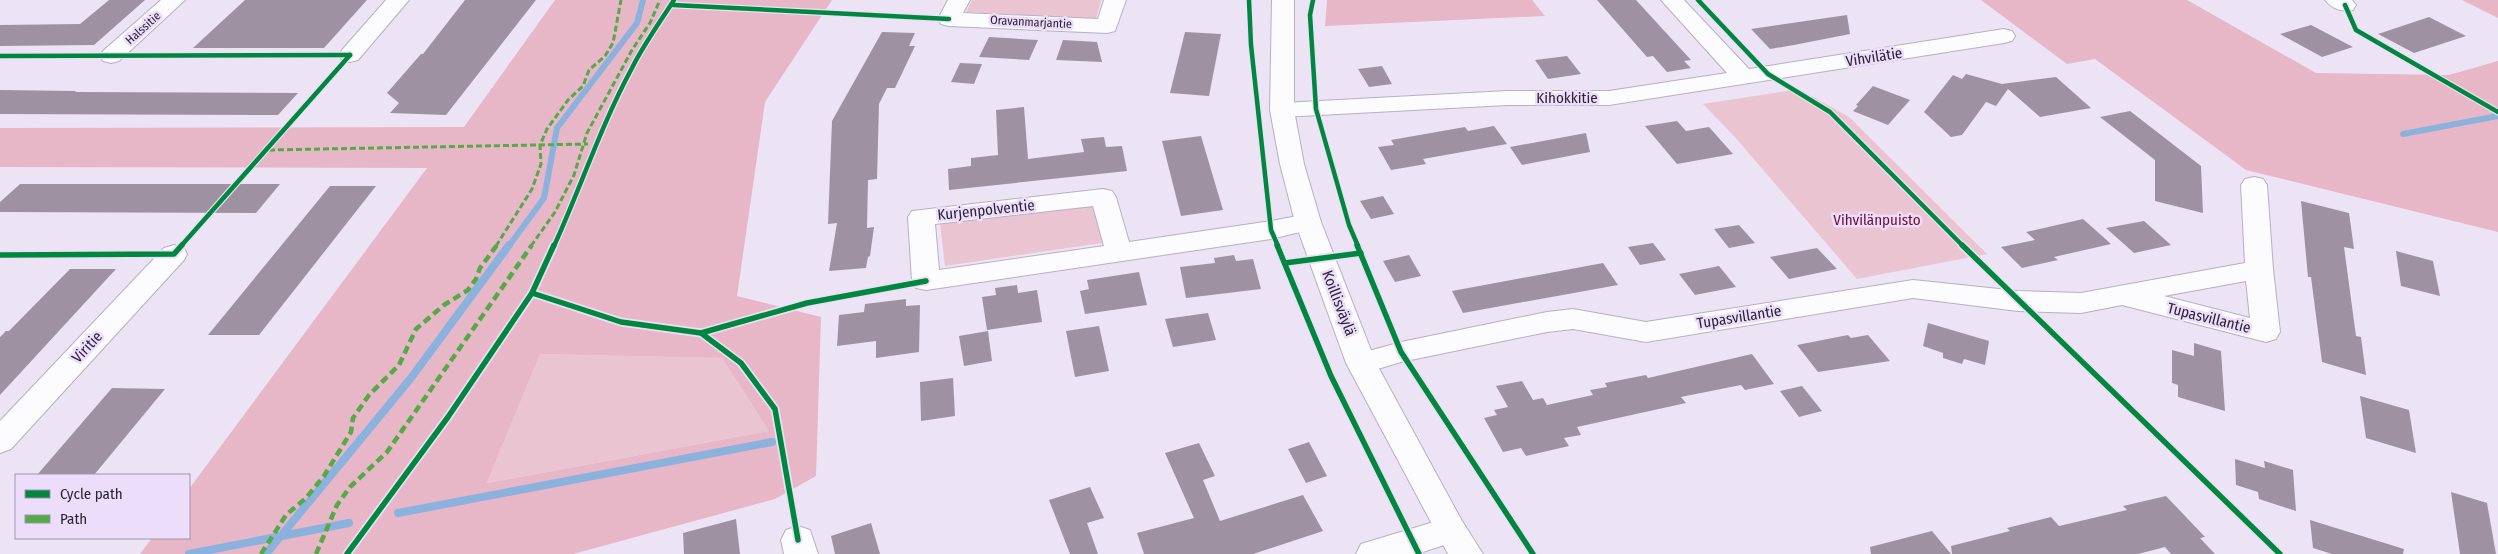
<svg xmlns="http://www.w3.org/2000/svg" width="2498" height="554" font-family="'Fira Sans Condensed',sans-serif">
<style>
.green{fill:#eac4d1}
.forest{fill:#e7b6c7;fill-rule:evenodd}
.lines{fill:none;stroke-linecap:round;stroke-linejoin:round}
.stream-far1{stroke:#8bb2dd;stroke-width:6}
.stream{stroke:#8bb2dd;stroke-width:8}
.building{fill:#9e92a2}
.minor-casing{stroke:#b7b0c0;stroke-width:2}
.tertiary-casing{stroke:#b7b0c0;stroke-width:2}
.minor{fill:#fcfbfe;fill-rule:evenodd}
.tertiary{fill:#fcfbfe;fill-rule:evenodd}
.quiet-far1{stroke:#54aa45;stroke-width:3;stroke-dasharray:6 3;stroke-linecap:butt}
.quiet{stroke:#54aa45;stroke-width:4.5;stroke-dasharray:8 4.5;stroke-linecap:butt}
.cycleway-far1-casing{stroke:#ecdefb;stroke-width:7}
.cycleway-casing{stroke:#ecdefb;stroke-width:9}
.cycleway-far1{stroke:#00873e;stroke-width:4.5}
.cycleway{stroke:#00873e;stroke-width:5.5}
.labels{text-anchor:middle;stroke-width:5;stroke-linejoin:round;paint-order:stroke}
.far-street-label{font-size:12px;fill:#2b2334;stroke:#ecdefb}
.street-label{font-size:15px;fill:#2b2334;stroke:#ecdefb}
.park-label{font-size:15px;fill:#6f0c30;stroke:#ecdefb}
</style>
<rect width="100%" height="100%" fill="#ece4f5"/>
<g class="green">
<path d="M972 0H1101L1096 19 966 12Z"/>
<path d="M1799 89 1849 117 1987 254 1857 279 1734 136 1703 104Z"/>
<path d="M1093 206 1102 243 945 266 940 223Z"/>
<path d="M540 354 722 358 769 431 487 483Z"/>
</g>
<g class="forest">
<path d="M555 0H832L765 102 737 296 821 317 816 476 775 499 573 554H140L152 538H189V489L427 168 0 167V128L464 127ZM540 354 722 358 769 431 487 483Z"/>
<path d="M1327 0H1532L1545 16 1325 26Z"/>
<path d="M1981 0H2187L2316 73 2449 75 2498 61V232L2246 170 2095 59 2067 64Z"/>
<path d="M2462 0H2498V18Z"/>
</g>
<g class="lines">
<g class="stream-far1">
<path d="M2403 134 2498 116"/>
<path d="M509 246 544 198 557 128 637 23 643 0"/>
</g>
<g class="stream">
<path d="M398 513 772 442"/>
<path d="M189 554 349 523"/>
<path d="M266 554 411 378 509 245"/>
</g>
</g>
<g class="building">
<path d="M109 0H145L94 45 0 46V25L80 24Z"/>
<path d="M245 0H367L324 48H193Z"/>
<path d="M465 0H536L446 115 390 113 399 103 387 93 421 54H423Z"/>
<path d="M1597 0H1636L1691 60 1684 61 1691 68 1667 72 1653 56 1647 57Z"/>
<path d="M1847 15 1850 34 1794 45 1770 49 1751 29Z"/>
<path d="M2429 17 2466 36 2414 53 2378 34Z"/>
<path d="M2311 25 2353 47 2322 57 2280 34Z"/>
<path d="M882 32 915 33 909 46H915L895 88H887L879 104 877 179 868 180 867 228 874 227 870 256 868 257 866 268 829 271 837 223 828 224 832 121Z"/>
<path d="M1185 32 1221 34 1209 96 1170 93Z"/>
<path d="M989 37 1038 40 1029 60 979 57Z"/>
<path d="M1063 40 1097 42 1102 62 1056 60Z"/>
<path d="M1567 56 1581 74 1548 79 1535 60Z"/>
<path d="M960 63 982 64 974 84 951 82Z"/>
<path d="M1382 66 1392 84 1369 87 1358 69Z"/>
<path d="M1966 74 2002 84 2056 77 2091 108 2040 117 2008 89 1996 106 1986 102 1962 135 1951 137 1924 112 1953 75 1962 79Z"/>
<path d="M1873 86 1910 100 1888 125 1853 111 1858 106 1856 105Z"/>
<path d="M0 90 76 91 75 92 298 93 278 115 0 114Z"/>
<path d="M1024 107 1028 159 1084 152 1081 139 1104 137 1106 147 1122 146 1127 171 949 190 948 169 971 166V158L998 155 996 110Z"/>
<path d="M2130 111 2201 166 2203 213 2155 201V160L2100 117Z"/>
<path d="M1677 121 1686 131 1709 127 1733 154 1677 164 1645 126Z"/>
<path d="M1494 126 1507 144 1423 159 1426 164 1391 170 1378 147 1394 145 1391 140 1465 127 1468 131Z"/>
<path d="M1586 133 1590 152 1522 165 1510 147Z"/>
<path d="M1201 136 1223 210 1181 216 1162 141Z"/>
<path d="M20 184H280L256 213 0 212V202Z"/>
<path d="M330 186H376L259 335H208Z"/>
<path d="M1383 196 1394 214 1371 219 1360 201Z"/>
<path d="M2301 201 2349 213 2354 249 2344 247 2356 336 2361 337 2366 375 2322 362 2311 277H2308Z"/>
<path d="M2083 219 2111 244 2054 257 2058 260 2022 268 2001 247 2035 240 2026 232Z"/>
<path d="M2144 221 2171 245 2134 253 2106 228Z"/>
<path d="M1739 225 1755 243 1729 248 1714 229Z"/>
<path d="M1653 243 1666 260 1640 265 1628 247Z"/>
<path d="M1817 248 1837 269 1789 279 1770 257Z"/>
<path d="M2396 251 2433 261 2440 296 2401 286Z"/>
<path d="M1234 255 1236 261 1253 259 1261 289 1186 298 1180 267 1215 263 1214 258Z"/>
<path d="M1409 255 1421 276 1395 282 1383 261Z"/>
<path d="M1603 263 1618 285 1463 313 1452 291Z"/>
<path d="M1719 266 1736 287 1695 295 1679 274Z"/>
<path d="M70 269H116L0 395V337L6 331H9Z"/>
<path d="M1139 272 1147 305 1085 314 1080 291 1089 289 1087 280Z"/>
<path d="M1017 285 1018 293 1037 290 1042 322 987 330 982 297 996 295 995 288Z"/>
<path d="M906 299V306L920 305 919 352 876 358V341L837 346 839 315 864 312 865 304Z"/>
<path d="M1208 313 1216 340 1173 347 1165 319Z"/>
<path d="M1928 323 1989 341 1985 365 1964 359 1962 364 1943 358V353L1923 346Z"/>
<path d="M1099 326 1109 371 1075 377 1066 331Z"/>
<path d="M988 331 992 361 964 366 959 336Z"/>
<path d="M1848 335 1851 338 1868 335 1890 361 1818 372 1797 345Z"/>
<path d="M2194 343 2221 351 2225 411 2178 397V385L2172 383V350L2194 356Z"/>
<path d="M1752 354 1774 384 1745 390 1741 385 1681 397 1686 403 1577 427 1581 435 1564 438 1569 446 1526 456 1521 448 1503 452 1484 418 1497 415 1494 410 1508 407 1496 386 1522 381 1533 400 1543 398 1547 405 1593 395 1590 390 1607 387 1605 383 1646 375 1648 378Z"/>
<path d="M953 378 955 416 921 421 920 382Z"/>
<path d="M1802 386 1822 411 1799 417 1780 391Z"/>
<path d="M112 388 165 389 94 475H37Z"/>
<path d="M2360 396 2409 410 2416 453 2366 438Z"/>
<path d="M1309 442 1327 476 1306 483 1288 449Z"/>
<path d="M1199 443 1215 476 1203 480 1220 521 1303 495 1323 531 1253 554H1144L1137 533 1194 518 1165 453Z"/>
<path d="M2235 459 2265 468 2264 461 2293 470 2296 511 2259 499 2258 492 2236 485Z"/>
<path d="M1090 487 1104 518 1087 523 1098 554H1070L1049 500Z"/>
<path d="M2451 492 2487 503 2496 554H2460Z"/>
<path d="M2166 496 2205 537 2200 538 2215 554H2171L2165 547 2138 554H1952L1951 546 2010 531 2007 528 2051 517 2059 526 2127 510 2123 506Z"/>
<path d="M736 519 740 554H684L683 533Z"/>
<path d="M2310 520 2404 549 2403 554H2332L2313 548Z"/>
<path d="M871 523 880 554H835L831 536Z"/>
<path d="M1932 531 1951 554H1871L1870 547Z"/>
</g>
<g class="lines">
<g class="minor-casing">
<g id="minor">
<path d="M161 0H185L119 61 111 63 103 61 100 56 103 51Z"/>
<path d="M386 0H409L358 60 350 62 342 60 339 55 342 50Z"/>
<path d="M948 0H970L963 13 1098 19 1104 0H1126L1115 31 1107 33 949 26 941 24 938 19Z"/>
<path d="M1661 0H1684L1749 69 2004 29 2012 31 2015 36 2012 41 2004 43 1609 105H1507L1282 117 1274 115 1270 110 1274 105 1282 103 1507 91H1609L1727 73Z"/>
<path d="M2325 0H2352L2356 5 2353 10C2342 12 2332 9 2325 0Z"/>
<path d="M2254 177 2263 179 2267 185 2273 269 2280 332 2276 339 2266 342 2122 305 2081 313 2018 311 1913 298 1646 342 1573 329 1547 332 1401 362 1361 374 1351 370 1346 363 1351 356 1401 342 1547 312 1573 309 1646 322 1913 280 2018 291 2081 293 2245 263 2241 185 2245 179ZM2246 281 2250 318 2164 296Z"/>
<path d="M1103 189 1112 191 1116 197 1129 242 1271 221 1308 214 1317 216 1321 222 1317 228 1271 239 926 290 916 288 912 281 908 217 912 211ZM1093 206 1104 246 939 270 935 224Z"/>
<path d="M174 245 184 248 187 254 184 260 11 449 0 453V421L164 248Z"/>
<path d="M1450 517 1462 521 1467 530 1462 539 1417 554H1356L1361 544Z"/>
<path d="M798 526 810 530 818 554H784L781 540 786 530Z"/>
</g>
</g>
<g class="tertiary-casing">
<path id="tertiary" d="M1272 0H1294V110L1304 164 1321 222 1376 363 1462 521 1483 554H1448L1346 363 1295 222 1280 164 1270 110Z"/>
</g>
<use href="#minor" class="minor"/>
<use href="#tertiary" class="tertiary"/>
<g class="quiet-far1">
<path d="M269 150 588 144"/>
<path d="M496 246 532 189 541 164 540 145 547 129 568 100 583 86 589 70 605 56 613 43 621 0"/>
<path d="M531 246 555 212 574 175 587 133 632 50 650 23 660 0"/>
</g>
<g class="quiet">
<path d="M261 554 286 515 306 498 324 476 351 432 353 418 369 395 399 365 416 329 444 305 468 290 476 279 480 268 497 245"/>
<path d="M316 554 337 505 350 487 387 452 532 245"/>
</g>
<g class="cycleway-far1-casing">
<g id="cycleway-far1">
<path d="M1249 0 1251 45 1271 230 1278 246"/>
<path d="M1313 0 1310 15 1316 109 1349 225 1358 246"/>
<path d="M1698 0 1768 74 1830 112 1963 246"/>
<path d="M673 5 949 19"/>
<path d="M2345 5 2356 30 2498 112"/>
<path d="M0 56 350 55"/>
<path d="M181 246 350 55"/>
<path d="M554 246C581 187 601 125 632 68 644 44 660 22 674 0"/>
</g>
</g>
<g class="cycleway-casing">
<g id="cycleway">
<path d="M1277 245 1331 376 1419 554"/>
<path d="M1357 245 1401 352 1533 554"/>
<path d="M1962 245 2280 554"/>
<path d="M0 255 174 254 182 245"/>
<path d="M1285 263 1361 253"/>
<path d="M532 293 621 322 701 333 741 363 775 409 798 540"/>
<path d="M701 333 807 303 926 281"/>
<path d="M347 554 448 417 532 293 554 245"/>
</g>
</g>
<use href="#cycleway-far1" class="cycleway-far1"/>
<use href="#cycleway" class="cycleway"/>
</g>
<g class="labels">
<g class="far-street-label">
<text transform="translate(1031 22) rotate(3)" y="4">Oravanmarjantie</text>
<text transform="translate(143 28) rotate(-42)" y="4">Halssitie</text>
</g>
<g class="street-label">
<text transform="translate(1874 57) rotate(-9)" y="5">Vihvilätie</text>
<text x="1567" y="103">Kihokkitie</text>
<text transform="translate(986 210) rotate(-6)" y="5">Kurjenpolventie</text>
<text transform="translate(1339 303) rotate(69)" y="5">Koillisväylä</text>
<text transform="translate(1739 317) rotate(-9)" y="5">Tupasvillantie</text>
<text transform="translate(2209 318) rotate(14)" y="5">Tupasvillantie</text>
<text transform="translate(87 347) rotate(-47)" y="5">Viritie</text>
</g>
<g class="park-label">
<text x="1877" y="225">Vihvilänpuisto</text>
</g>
</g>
<rect x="15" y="474" width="175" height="65" fill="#ecdefb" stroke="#9f93ab"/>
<rect x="25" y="490" width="25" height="8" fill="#00873e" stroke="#9f93ab"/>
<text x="60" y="499" font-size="15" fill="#2b2334">Cycle path</text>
<rect x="25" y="515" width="25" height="8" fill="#54aa45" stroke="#9f93ab"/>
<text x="60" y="524" font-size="15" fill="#2b2334">Path</text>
</svg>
